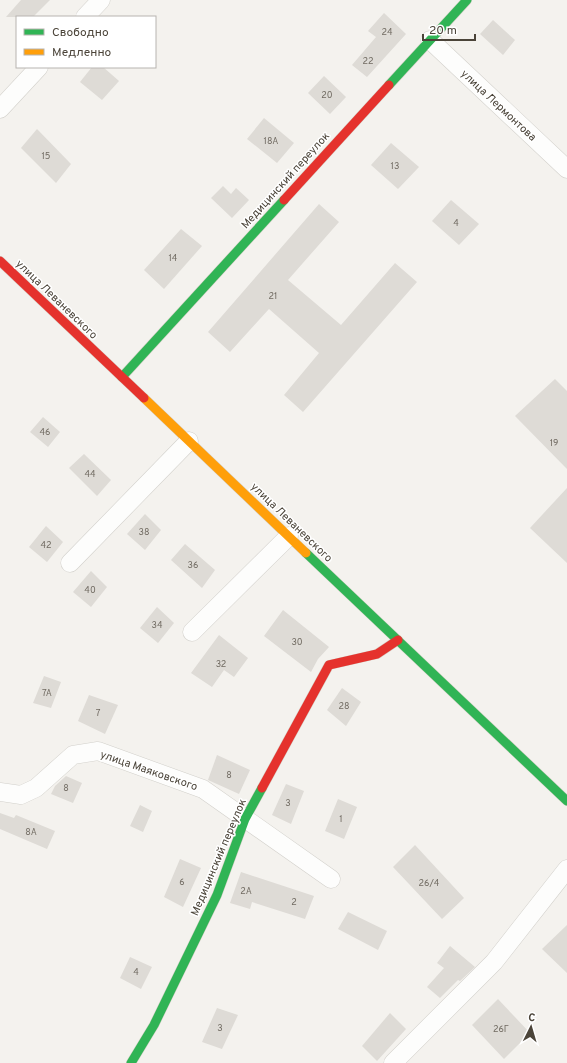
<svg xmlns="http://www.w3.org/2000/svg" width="567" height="1063" font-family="Overpass,sans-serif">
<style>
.building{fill:#dedbd6}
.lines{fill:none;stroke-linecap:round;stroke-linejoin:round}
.street-casing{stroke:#d2d0cb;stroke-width:19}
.fast-casing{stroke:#d3cfc5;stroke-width:10}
.slow-casing{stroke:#d3cfc5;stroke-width:10}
.jam-casing{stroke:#d3cfc5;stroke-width:10}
.street{stroke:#fdfdfc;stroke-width:18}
.fast{stroke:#30b455;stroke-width:9}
.slow{stroke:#ff9f0a;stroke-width:9}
.jam{stroke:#e5322d;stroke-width:9}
.labels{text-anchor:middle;stroke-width:3;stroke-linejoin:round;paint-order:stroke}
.number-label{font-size:9px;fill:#706a61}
.street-label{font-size:11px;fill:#4b4439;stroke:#fff}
</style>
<rect width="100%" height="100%" fill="#f4f2ee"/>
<g class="building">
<path d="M21 0H50L33 17H6Z"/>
<path d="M384 13 406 34 367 77 352 65 376 37 368 31Z"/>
<path d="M493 20 515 40 503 55 480 34Z"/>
<path d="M92 67H103L119 81 102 100 80 82Z"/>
<path d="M324 76 346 97 330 114 308 93Z"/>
<path d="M264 118 294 143 277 163 247 139Z"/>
<path d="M37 129 71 164 56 183 21 148Z"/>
<path d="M391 143 419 167 398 189 371 165Z"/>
<path d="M223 186 231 194 236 188 249 200 232 218 211 198Z"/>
<path d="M451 200 479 224 459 245 432 221Z"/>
<path d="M319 204 339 222 288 280 341 325 395 263 417 282 303 412 284 395 319 353 269 309 230 352 208 332Z"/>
<path d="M181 229 202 246 164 289 144 270Z"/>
<path d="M555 379 567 391V469L515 416Z"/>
<path d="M43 417 60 432 48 447 30 432Z"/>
<path d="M84 454 111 480 97 496 69 468Z"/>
<path d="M567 488V563L530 528Z"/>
<path d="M145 514 161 530 145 550 127 534Z"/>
<path d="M46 526 63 542 47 562 29 547Z"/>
<path d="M185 544 215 570 202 588 171 560Z"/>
<path d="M91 571 107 587 91 607 73 592Z"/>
<path d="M157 607 174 623 158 643 140 628Z"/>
<path d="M283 610 329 647 318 659 311 672 264 636Z"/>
<path d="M219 635 248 658 234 677 224 670 212 687 191 673Z"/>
<path d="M44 676 61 682 51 708 33 703Z"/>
<path d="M342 688 361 702 346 726 327 710Z"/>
<path d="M89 695 118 705 105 734 78 721Z"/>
<path d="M217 755 250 770 239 794 208 780Z"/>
<path d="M66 776 82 783 73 803 51 794 55 786Z"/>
<path d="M286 784 304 791 291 824 272 815Z"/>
<path d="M338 799 357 807 344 839 325 831Z"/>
<path d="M140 805 152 811 143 832 130 826Z"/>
<path d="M0 813 14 818 16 815 55 831 47 849 0 829Z"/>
<path d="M415 845 464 898 442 919 393 867Z"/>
<path d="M180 859 201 868 183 907 164 897Z"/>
<path d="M241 872 314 896 305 919 252 902 250 909 230 903Z"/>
<path d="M348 912 387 931 378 950 338 929Z"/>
<path d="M567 925V973L542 949Z"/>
<path d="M450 946 475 967 460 981 458 980 440 998 427 987 444 968 437 963Z"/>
<path d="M130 957 152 967 141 989 120 978Z"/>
<path d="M498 999 530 1033 504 1059 472 1025Z"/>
<path d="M217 1008 238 1015 222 1049 202 1042Z"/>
<path d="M390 1013 406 1029 377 1061 362 1046Z"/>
</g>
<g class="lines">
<g class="street-casing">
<g id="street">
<path d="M85 17 101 0"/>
<path d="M430 40 567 169"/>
<path d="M0 109 39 67"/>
<path d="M70 563 189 441"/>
<path d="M192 632 289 536"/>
<path d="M0 792 21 795 36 788 73 755 98 751 203 789 331 879"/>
<path d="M393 1063 494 962 567 869"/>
</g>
</g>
<g class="fast-casing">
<g id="fast">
<path d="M389 85 467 0"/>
<path d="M122 377 284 200"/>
<path d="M306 553 567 801"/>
<path d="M131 1063 154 1025 217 895 245 819 262 788"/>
</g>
</g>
<g class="slow-casing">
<path id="slow" d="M144 398 306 553"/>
</g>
<g class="jam-casing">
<g id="jam">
<path d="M284 200 389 85"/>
<path d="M0 261 144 398"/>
<path d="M262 788 329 665 377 654 398 640"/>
</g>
</g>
<use href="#street" class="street"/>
<use href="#fast" class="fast"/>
<use href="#slow" class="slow"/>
<use href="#jam" class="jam"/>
</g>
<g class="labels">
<g class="number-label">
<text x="387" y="35">24</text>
<text x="368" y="64">22</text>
<text x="327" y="98">20</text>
<text x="271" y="144">18А</text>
<text x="46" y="159">15</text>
<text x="395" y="169">13</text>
<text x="456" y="226">4</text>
<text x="173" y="261">14</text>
<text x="273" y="299">21</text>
<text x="45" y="435">46</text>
<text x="554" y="446">19</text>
<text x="90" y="477">44</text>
<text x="144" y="535">38</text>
<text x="46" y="548">42</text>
<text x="193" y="568">36</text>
<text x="90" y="593">40</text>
<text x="157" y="628">34</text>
<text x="297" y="645">30</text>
<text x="221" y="667">32</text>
<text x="47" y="696">7А</text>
<text x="344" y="709">28</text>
<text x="98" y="716">7</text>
<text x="229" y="778">8</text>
<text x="66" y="791">8</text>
<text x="288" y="806">3</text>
<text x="341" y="822">1</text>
<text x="31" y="835">8А</text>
<text x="182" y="885">6</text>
<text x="429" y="886">26/4</text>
<text x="246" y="894">2А</text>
<text x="294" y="905">2</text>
<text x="136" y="975">4</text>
<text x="220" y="1031">3</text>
<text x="501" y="1032">26Г</text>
</g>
<g class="street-label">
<text transform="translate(499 105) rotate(43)" y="4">улица Лермонтова</text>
<text transform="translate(285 180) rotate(-48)" y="4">Медицинский переулок</text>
<text transform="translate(57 299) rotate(44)" y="4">улица Леваневского</text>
<text transform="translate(292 522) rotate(44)" y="4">улица Леваневского</text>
<text transform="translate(149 770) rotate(19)" y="4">улица Маяковского</text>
<text transform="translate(218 857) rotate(-67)" y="4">Медицинский переулок</text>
</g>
</g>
<rect x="16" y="16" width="140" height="52" fill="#ffffff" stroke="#b7b4b0"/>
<rect x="24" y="29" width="20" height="6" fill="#30b455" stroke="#b7b4b0"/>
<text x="52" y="36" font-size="12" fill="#4b4439">Свободно</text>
<rect x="24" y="49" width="20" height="6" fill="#ff9f0a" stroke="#b7b4b0"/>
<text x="52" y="56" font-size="12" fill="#4b4439">Медленно</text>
<g transform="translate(531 1027) rotate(5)" stroke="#ffffff" stroke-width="3" paint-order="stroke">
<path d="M0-3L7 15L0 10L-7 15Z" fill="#4b4439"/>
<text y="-6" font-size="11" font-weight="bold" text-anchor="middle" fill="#4b4439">С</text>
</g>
<path d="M423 34v6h52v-6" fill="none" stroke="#4b4439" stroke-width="2"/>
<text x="429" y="34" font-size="12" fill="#4b4439" stroke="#ffffff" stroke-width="3" paint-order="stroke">20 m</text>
</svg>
